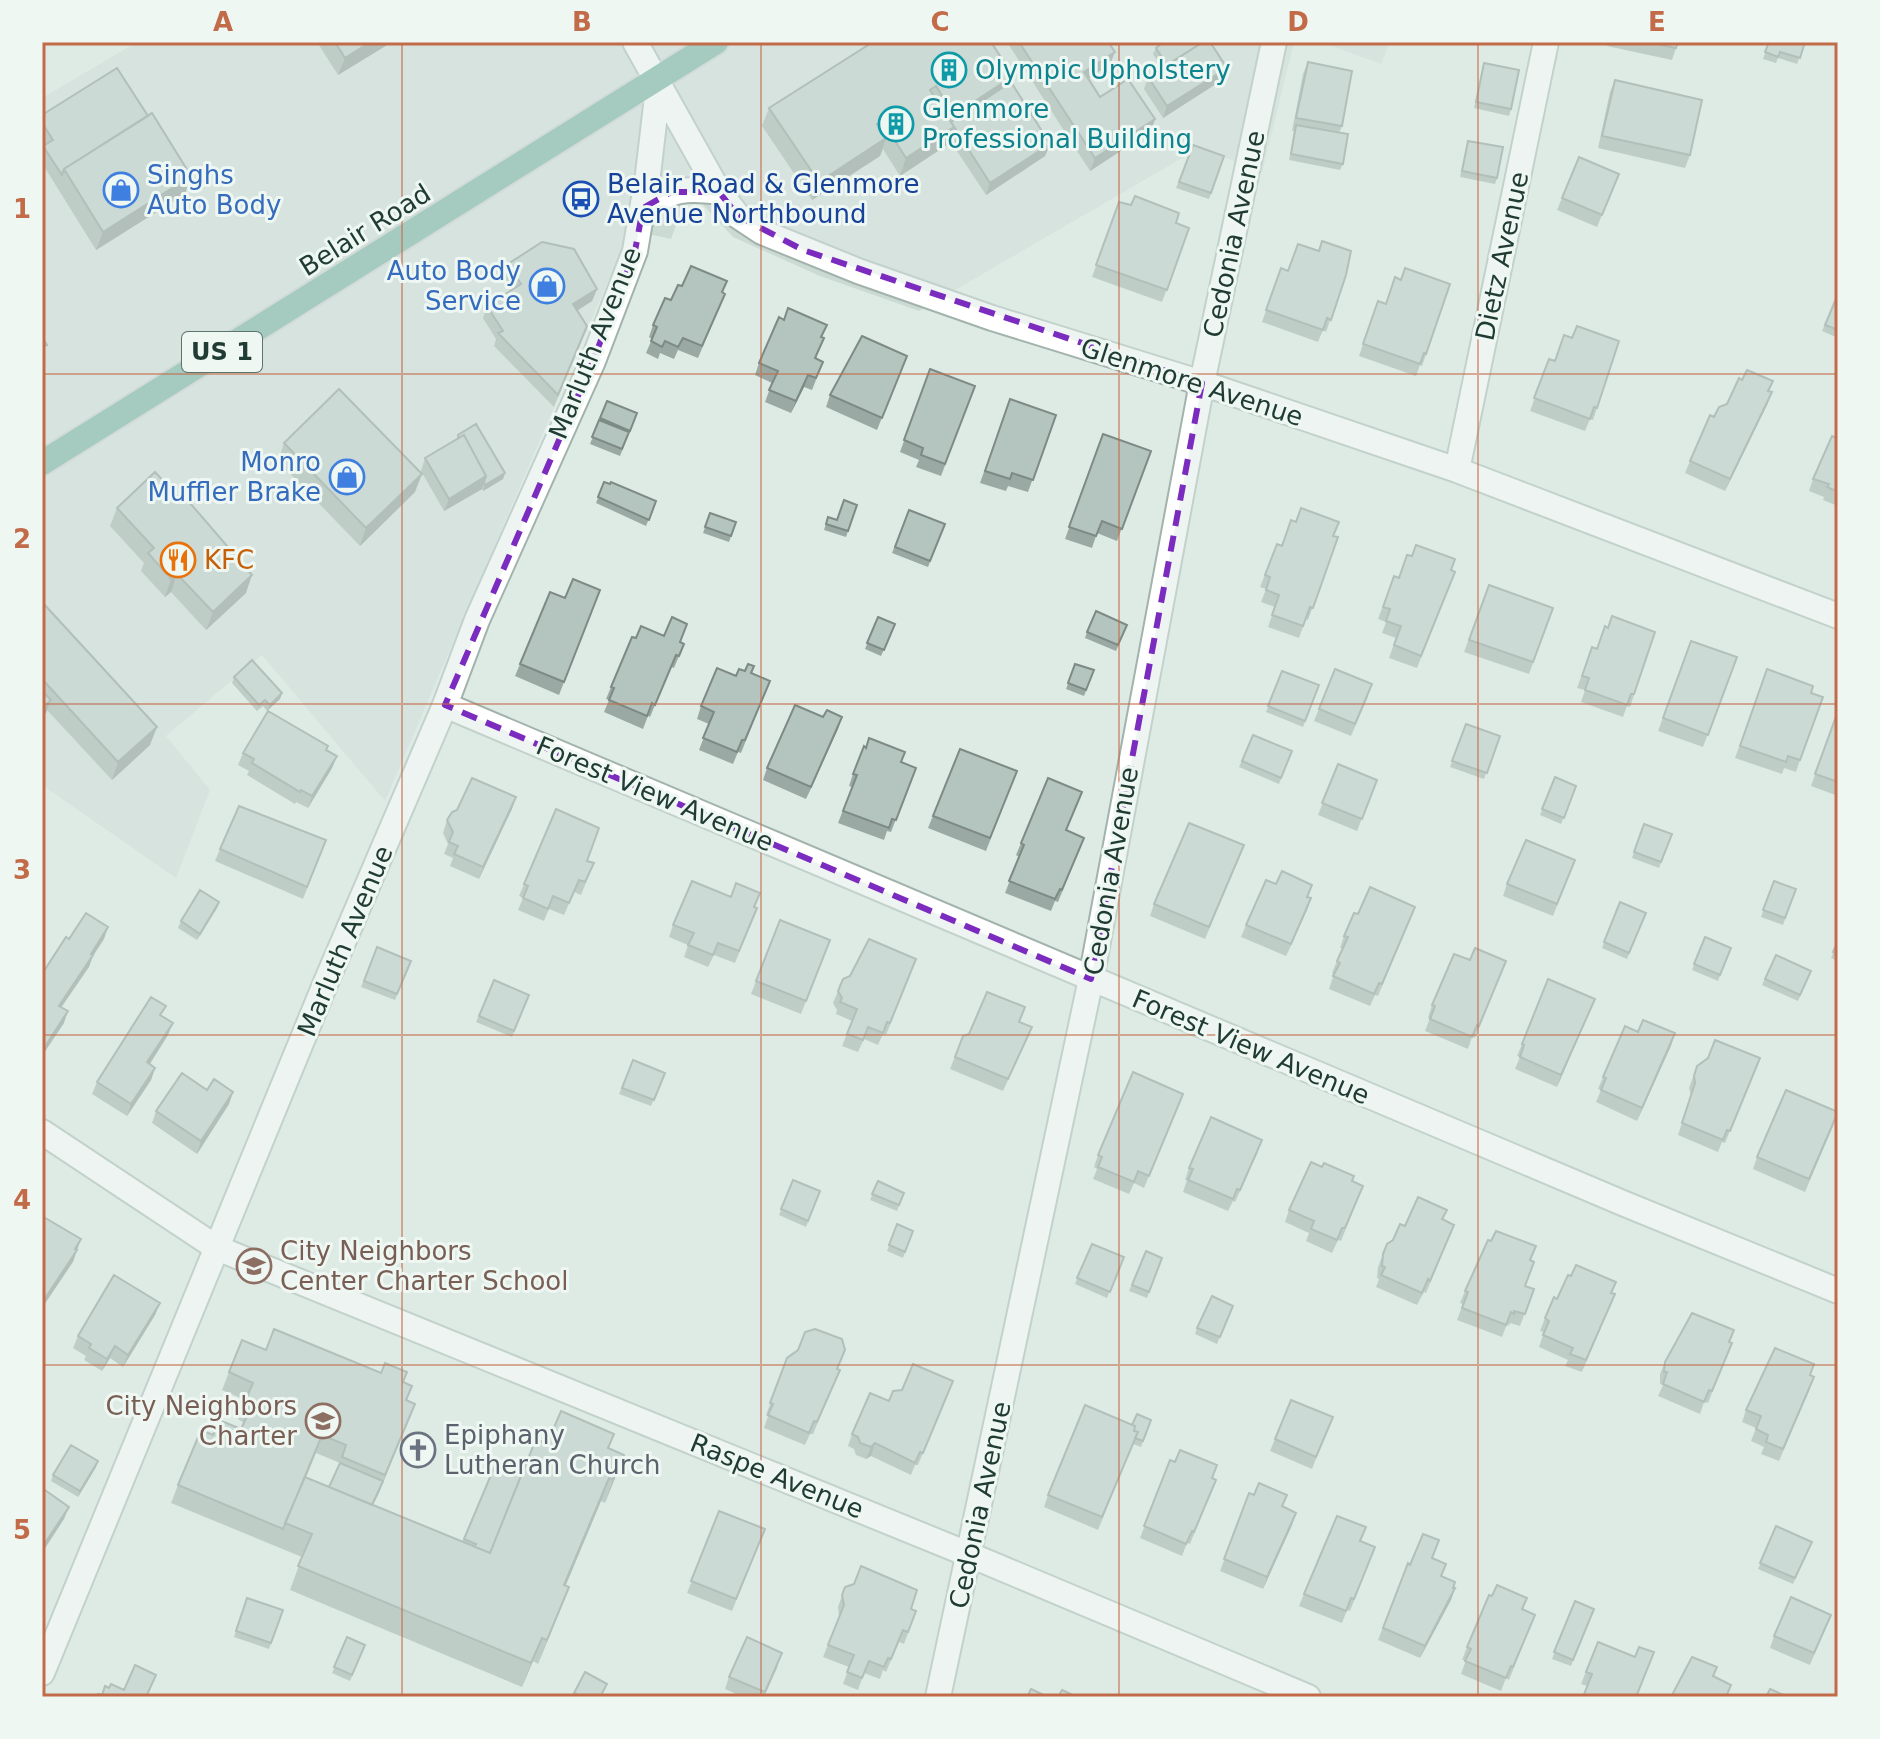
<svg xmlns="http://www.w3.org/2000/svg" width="1880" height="1739" viewBox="0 0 1880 1739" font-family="'DejaVu Sans',sans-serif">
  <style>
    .built { fill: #ccdad4 }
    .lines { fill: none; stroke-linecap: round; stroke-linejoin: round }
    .minor-casing { stroke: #a1b3ac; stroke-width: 28 }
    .major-casing { stroke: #c0c8c6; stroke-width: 28 }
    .minor { stroke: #fff; stroke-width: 24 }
    .major { stroke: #60a292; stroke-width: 24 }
    .wall { fill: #9aa9a3; fill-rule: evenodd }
    .shaded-wall { fill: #7d8a85 }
    .building { fill: #b3c5be; stroke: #7d8a85; stroke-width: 2 }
    .marked { fill: none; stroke: #7b2cbf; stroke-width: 6; stroke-dasharray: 16 10; stroke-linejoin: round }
    .grid { fill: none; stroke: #c26b48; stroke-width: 2; stroke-opacity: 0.55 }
    .labels { text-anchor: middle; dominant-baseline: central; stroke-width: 6; stroke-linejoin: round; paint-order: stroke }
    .shield { fill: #eff7f3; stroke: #5d736d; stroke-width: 2 }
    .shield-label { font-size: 24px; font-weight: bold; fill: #1f3b34 }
    .culture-label { font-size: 26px; fill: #0d838f; stroke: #eff7f3; text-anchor: start }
    .shop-label { font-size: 26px; fill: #366cbe; stroke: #eff7f3; text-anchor: end }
    .transit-label { font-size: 26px; fill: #164399; stroke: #eff7f3; text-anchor: start }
    .street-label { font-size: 26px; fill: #1f3b34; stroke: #eff7f3 }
    .food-label { font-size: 26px; fill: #c56008; stroke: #eff7f3; text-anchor: start }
    .education-label { font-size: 26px; fill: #785e54; stroke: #eff7f3; text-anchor: start }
    .worship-label { font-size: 26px; fill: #5b616d; stroke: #eff7f3; text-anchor: start }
    .neatline { fill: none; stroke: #c26b48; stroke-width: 3 }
    .grid-label { font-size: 26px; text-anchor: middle; font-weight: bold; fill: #c26b48 }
  </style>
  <rect width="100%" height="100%" fill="#deebe5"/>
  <path class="built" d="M137,42H1294L1262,173L1227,158L1196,150L919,311L820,276L733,237L689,190L671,239L630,230L385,801L262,655L166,736L210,790L176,878L42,785V98Z
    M1321,42H1390L1381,64Z"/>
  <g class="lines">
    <g class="minor-casing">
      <path id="minor" d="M635,42L719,192L738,216L762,232L858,271L992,318L1202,383L1457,470L1838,616
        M643,208C674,190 683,187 719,192
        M1457,470L1546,42
        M445,705L1625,1204L1838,1291
        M42,1132L217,1248L970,1555L1308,1697
        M42,1673L326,982L445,705L477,620L593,361L635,251L648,174L659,80
        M938,1697L1091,979L1202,383L1274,42"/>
    </g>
    <g class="major-casing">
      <path id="major" d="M42,463L716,42"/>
    </g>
    <use href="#minor" class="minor"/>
    <use href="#major" class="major"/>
  </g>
  <path class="wall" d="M317,42H392L338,75Z
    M1007,42H1108L1110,64L1088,79L1100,97L1155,119L1151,131L1090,171Z
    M1608,42H1678L1672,60L1607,46Z
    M1769,42H1805L1797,64L1778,58L1776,63L1763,59Z
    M1156,48L1222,80L1163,118L1144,89L1148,77L1162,68L1153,54Z
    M1308,62L1342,126L1339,133L1343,164L1340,170L1289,160L1294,131H1292L1303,74Z
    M1484,63L1511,109L1509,116L1474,108Z
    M1013,76L1011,82L1050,144L1045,156L986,195L949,139L947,145L900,176L883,149L880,156L812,200L762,126L769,108Z
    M1615,80L1690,155L1685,168L1598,148L1610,92Z
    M42,115L148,116L185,194L96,250L42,163V150L44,146L42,143Z
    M1468,141L1497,178L1495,184L1460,177Z
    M1193,145L1224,156L1209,199L1176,188Z
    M1614,186L1597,227L1557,210L1562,198Z
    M1119,202L1189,228L1162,302L1092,277Z
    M508,264L597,289L592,301L577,311L587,326L554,407L494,346L496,339L483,318L487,306L513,290L504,276Z
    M1281,268L1288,271L1346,275L1326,332L1323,330L1318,342L1262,322Z
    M727,281L722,292L725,294L720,306L698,358L678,350L674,359L660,353L658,359L646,353L652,339L649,337L653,325L682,286Z
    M1450,284L1422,366L1420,365L1416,376L1359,356L1378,301L1386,304Z
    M1838,294V338L1822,331Z
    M822,337L816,359L823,362L812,390L804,387L791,413L765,402L772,383L755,375L759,363Z
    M1572,338L1619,341L1593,420L1590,419L1585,431L1530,411L1549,359L1555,361Z
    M907,356L877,430L826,407L830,395Z
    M930,369L975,386L941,476L916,467L919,460L900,452Z
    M1742,380L1773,381L1769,391L1772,392L1767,405L1725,491L1685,473L1690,461L1714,417L1727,404Z
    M1010,399L1056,415L1028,492L1008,486L1006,491L980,483Z
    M607,401L637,413L620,456L590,444Z
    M1103,434L1151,451L1117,541L1097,533L1092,548L1065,539Z
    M458,435L505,473L503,479L483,491L482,489L444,511L421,471L425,458L456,440Z
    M1838,439V506L1823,500L1824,497L1809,491L1813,479Z
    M284,443L415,492L360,546L278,461Z
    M604,482L656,501L646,526L596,503Z
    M857,505L846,537L824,530L828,517L837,520Z
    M117,508L246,593L206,630L171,592L165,597L141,571L144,563L110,526Z
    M909,510L945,524L928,567L892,553Z
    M710,513L736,522L729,542L703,533Z
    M1334,536L1338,537L1308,620L1306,619L1299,638L1268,627L1275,607L1261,602L1266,589L1260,587L1277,544L1282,546Z
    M1451,571L1455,572L1417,668L1389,658L1396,638L1382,633L1386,622L1378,619L1394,576L1399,578Z
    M1489,585L1553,608L1529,674L1464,652Z
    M600,590L559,695L515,676L520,664L565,598Z
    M42,602L150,745L112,780L47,710L42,717Z
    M878,617L895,624L881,656L865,649Z
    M1127,625L1116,651L1085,638L1087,632Z
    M1608,628L1655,632L1630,707L1627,706L1623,717L1581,702L1585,690L1577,688L1592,647L1597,649Z
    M636,638L680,642L684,644L674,668L671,667L650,717L648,716L643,729L604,712L609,700L606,699L611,687Z
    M1691,641L1737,657L1703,747L1658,731Z
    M1075,664L1094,670L1084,696L1066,689Z
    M1335,669L1368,697L1351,736L1314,721Z
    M1767,669L1811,693L1800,760L1796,772L1784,768L1782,774L1735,758Z
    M1282,671L1319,685L1303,727L1266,712Z
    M751,673L765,693L741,753L738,752L733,764L699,750L709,724L697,719L701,706L736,676Z
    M234,677L282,693L280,699L267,711L263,706L257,711L232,683Z
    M1838,711V796L1811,786Z
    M823,717H842L806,799L763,780L767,768Z
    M1466,724L1500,736L1484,779L1450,767Z
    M1253,735L1292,751L1279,784L1239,767Z
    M328,746L327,750L337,756L332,768L308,808L296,802L295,804L247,775L249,771L238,765L243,753Z
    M960,749L1017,771L986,851L928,828Z
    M1338,764L1377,780L1357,831L1318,815Z
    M916,768L891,832L887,831L884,840L838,823L852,787L849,786L853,774Z
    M1555,777L1576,786L1561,824L1540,815Z
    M516,797L479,879L450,866L453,858L444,854L448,844L443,833L447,820Z
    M1644,824L1672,834L1659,868L1632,858Z
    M1066,830L1084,838L1058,902L1055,901L1051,911L1005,893L1019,857L1016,855L1021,843Z
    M326,840L303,899L215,861L220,849Z
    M1239,858L1205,939L1150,916L1154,904Z
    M1575,860L1553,916L1503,896L1507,884Z
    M587,861L594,863L589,875L581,895L574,892L564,915L549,909L544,921L518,910L523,898L519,896L524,884Z
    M1774,881L1796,889L1783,925L1761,917Z
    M1276,884L1312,885L1308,897L1311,898L1307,910L1286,956L1241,937L1246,925Z
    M731,897L754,908L752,921L735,963L714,955L708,967L684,957L688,945L669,937L673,925Z
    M219,902L217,908L197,940L178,928L181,921Z
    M1620,902L1646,913L1627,959L1602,948Z
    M1415,907L1378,996L1375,995L1370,1006L1329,989L1334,974L1332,973L1342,948H1340L1344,936L1358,914Z
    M780,920L830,940L801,1014L751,994Z
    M1705,937L1731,948L1718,981L1692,970Z
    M1838,941V961L1831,958Z
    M377,947L411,961L395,1000L361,987Z
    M916,959L886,1035L883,1034L878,1045L864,1039L858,1052L842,1046L852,1021L836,1014L837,1010L833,1003L843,979Z
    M1470,960L1506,961L1475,1038L1472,1037L1468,1049L1425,1031L1430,1018H1428L1432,1005Z
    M1809,977L1798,1001L1762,985L1765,979Z
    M494,980L529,995L512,1037L476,1022Z
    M1595,999L1557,1087L1515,1069L1520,1057L1517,1056L1522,1044Z
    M162,1016L168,1035L150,1064L155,1068L151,1080L127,1116L92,1094L97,1082Z
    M1019,1022L1027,1039L1003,1091L950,1069L963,1036Z
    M1638,1032L1675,1033L1637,1121L1596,1102L1601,1090L1598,1089L1603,1077Z
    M1708,1058H1760L1725,1143L1722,1142L1718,1152L1678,1135L1691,1095L1689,1088L1697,1066Z
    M633,1060L665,1073L651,1106L619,1094Z
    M207,1090L233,1092L229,1104L197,1154L152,1123L156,1111Z
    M1178,1106L1144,1188L1134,1183L1129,1194L1093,1179L1097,1169L1094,1167L1098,1155Z
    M1834,1124L1805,1192L1753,1169L1757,1157Z
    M1258,1152L1235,1202L1233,1201L1228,1211L1183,1192L1187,1180H1185L1189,1168Z
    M793,1180L820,1191L806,1227L779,1215Z
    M878,1181L904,1193L897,1211L870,1200Z
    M1352,1181L1363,1186L1341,1241L1338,1240L1332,1253L1306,1241L1309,1233L1285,1222L1289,1210Z
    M1447,1210L1443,1220L1454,1225L1426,1293L1424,1292L1417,1305L1376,1287L1379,1279L1377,1278L1378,1267L1387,1244L1393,1240L1405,1226Z
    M897,1224L913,1231L903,1258L887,1251Z
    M1092,1244L1124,1257L1107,1298L1075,1284Z
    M1146,1251L1162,1258L1147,1298L1129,1291Z
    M1531,1260L1525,1286L1534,1289L1520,1326L1510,1323L1509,1326L1507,1324L1502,1337L1457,1320L1463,1304L1460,1303L1465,1291Z
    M1612,1294H1615L1610,1306L1582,1372L1565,1366L1568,1360L1539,1347L1544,1332L1540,1331L1545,1318L1557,1299Z
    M160,1303L155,1315L123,1367L110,1358L102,1371L84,1360L86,1356L73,1348L78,1336Z
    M1233,1306L1217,1344L1195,1334L1197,1328Z
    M1729,1342L1727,1355L1708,1403L1704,1402L1700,1414L1658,1396L1663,1385L1660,1384V1374L1665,1362Z
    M266,1350L404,1382L412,1386L406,1401L408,1422L373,1505L462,1542L496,1463L522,1473L547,1444L608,1449L615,1478L605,1503L601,1501L566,1585L569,1587L538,1664L533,1661L522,1687L290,1590L302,1557L171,1503L178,1485L213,1435L241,1429L244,1423L238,1419L245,1400L222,1390L229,1372ZM316,1453L340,1463L329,1487L306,1478Z
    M787,1358L840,1370L813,1434H810L805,1445L764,1428L768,1416L766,1415Z
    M1810,1375V1389L1779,1461L1761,1454L1764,1447L1751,1441L1756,1428L1742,1422L1746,1410Z
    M953,1381L918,1465H915L911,1475L871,1456L866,1459L856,1455L854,1449L848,1446L852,1434L889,1401Z
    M1291,1400L1328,1429L1312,1469L1270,1451Z
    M1151,1420L1141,1447L1133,1444L1098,1530L1044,1507L1048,1495L1132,1425Z
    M1170,1460L1216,1480L1190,1544L1187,1543L1182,1556L1140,1538Z
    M98,1461L96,1467L78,1497L51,1481L53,1475Z
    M1249,1493L1283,1507L1292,1525L1263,1589L1220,1571Z
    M719,1511L765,1529L732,1611L687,1593Z
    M1776,1526L1812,1542L1793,1584L1758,1569Z
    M1361,1541L1375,1547L1350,1611L1347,1610L1342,1623L1299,1606L1304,1594Z
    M1432,1558L1442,1576L1453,1588H1455L1451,1600L1420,1658L1378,1640L1408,1563L1410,1565Z
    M845,1587L916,1611L904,1644L899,1642L886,1672L883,1670L880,1679L864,1673L858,1690L843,1684L849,1667L823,1657L839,1617L838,1607Z
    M247,1598L283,1610L269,1649L234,1637Z
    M1575,1601L1594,1609L1571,1666L1552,1659Z
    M1523,1609L1535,1615L1509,1680L1506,1678L1501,1691L1461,1674L1466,1660H1462L1467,1647Z
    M1831,1615L1810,1665L1770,1648L1774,1636Z
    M347,1637L365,1645L350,1681L332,1673Z
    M1598,1642L1635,1657L1654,1652L1587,1686L1581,1684Z
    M778,1666L764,1697H743L725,1689L729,1677Z"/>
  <path class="shaded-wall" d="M370,42H392L338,75L345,58Z
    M1115,52L1110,64L1079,85L1084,72Z
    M1227,68L1222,80L1163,118L1167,106Z
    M1013,76L1006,94L954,127L947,145L900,176L906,158L951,123L954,115Z
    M1155,119L1151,131L1090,171L1095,158Z
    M886,138L880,156L812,200L819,182Z
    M1050,144L1045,156L986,195L990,183Z
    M191,176L185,194L96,250L103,232Z
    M597,289L592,301L568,316L573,304Z
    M808,375L804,387L791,413L796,401Z
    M1772,392L1767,405L1725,491L1730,479Z
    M505,473L503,479L483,491L485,485Z
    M422,474L415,492L360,546L366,528Z
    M486,476L482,489L444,511L449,499Z
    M177,574L171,592L165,597L171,579Z
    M252,575L246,593L206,630L213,612Z
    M282,693L280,699L267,711L270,705Z
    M51,700L46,713L42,717V708Z
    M842,717L838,729L806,799L811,787Z
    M157,727L150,745L112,780L118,762Z
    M337,756L332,768L308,808L312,796Z
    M516,797L512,809L479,879L483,867Z
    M1311,898L1307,910L1286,956L1291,944Z
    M219,902L217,908L197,940L200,934Z
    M108,927L104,939L93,956L89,967L54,1018L59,1006Z
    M1595,999L1590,1011L1557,1087L1561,1075Z
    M68,1011L64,1023L42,1056L44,1048Z
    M173,1023L168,1035L143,1074L147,1062Z
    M1675,1033L1671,1046L1637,1121L1642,1108Z
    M155,1068L151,1080L127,1116L131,1104Z
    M233,1092L229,1104L197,1154L201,1141Z
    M81,1239L73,1262L42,1308V1303Z
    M160,1303L155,1315L123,1367L128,1355Z
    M115,1346L110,1358L102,1371L107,1359Z
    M415,1404L379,1493L362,1527L367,1515L383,1481Z
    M875,1443L871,1456L866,1459L871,1447Z
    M624,1455L615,1478L605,1503L613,1480Z
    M98,1461L96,1467L78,1497L80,1491Z
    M609,1478L601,1501L556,1608L564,1585Z
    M69,1507L64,1519L42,1553L43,1546Z
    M1296,1513L1292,1525L1263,1589L1267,1577Z
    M569,1587L560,1610L538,1664L547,1640Z
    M1455,1588L1451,1600L1420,1658L1425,1646Z
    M542,1638L533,1661L522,1687L531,1663Z"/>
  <path class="building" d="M335,42H370L345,58Z
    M873,42H991L1013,76L954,115L936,86L930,90L954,127L906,158L883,122L877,124L886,138L819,182L769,108Z
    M1019,42H1108L1115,52L1084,72L1100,97L1128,79L1155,119L1095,158Z
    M1164,42H1203L1167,65L1156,48Z
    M1203,42H1210L1227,68L1167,106L1148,77Z
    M1647,42H1678L1676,48Z
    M1769,42H1805L1800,58L1780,52L1778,57L1765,52Z
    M1308,62L1352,71L1342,126L1296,118Z
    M1484,63L1519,70L1511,109L1476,102Z
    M117,68L148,116L64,169L62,175L43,146L53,140L42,123V115Z
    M1615,80L1702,100L1690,155L1602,136Z
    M1011,82L1050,144L990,183L951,122Z
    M152,113L191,176L103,232L64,169Z
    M1296,125L1348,134L1343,164L1291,154Z
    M1468,141L1503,147L1497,178L1462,171Z
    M1193,145L1224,156L1211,193L1179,182Z
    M1579,157L1619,174L1602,215L1562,198Z
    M1135,196L1179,213L1176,223L1189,228L1167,290L1096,265L1119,202L1131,205Z
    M1322,241L1351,251L1346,275L1331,320L1327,318L1323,330L1266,310L1281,268L1288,271L1298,244L1319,251Z
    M542,242L574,249L597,289L573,304L587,326L558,395L498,333L503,331L487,306L521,284L508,264Z
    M691,266L727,281L722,292L725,294L702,346L683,338L678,347L665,341L662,347L651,341L657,327L653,325L665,298L671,300L678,285L682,286Z
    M1405,268L1450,284L1426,354L1424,353L1420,364L1363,344L1378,301L1386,304L1395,277L1401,280Z
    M1838,294V330L1825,325Z
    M788,308L827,325L821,337L824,338L815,358L823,362L816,378L808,375L796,401L769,390L778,371L759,363L779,317L784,320Z
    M1577,326L1619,341L1597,408L1594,407L1590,419L1534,398L1549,359L1555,361L1564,335L1572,338Z
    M862,336L907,356L882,418L830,395Z
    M42,337L47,345L42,347Z
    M930,369L975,386L945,464L921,455L923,448L904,440Z
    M1747,370L1773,381L1768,391L1772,392L1730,479L1690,461L1710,415L1714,417L1719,407L1727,404L1739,378L1742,380Z
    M339,389L422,474L366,528L284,443Z
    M1010,399L1056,415L1033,480L1012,473L1010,479L985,471Z
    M607,401L637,413L630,431L600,418Z
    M599,420L629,432L622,449L592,437Z
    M476,424L505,473L485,485L484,482L486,476L464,435L459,438L458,435Z
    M1103,434L1151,451L1122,529L1102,521L1096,536L1069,527Z
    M464,435L486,476L449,499L425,458Z
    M1832,436L1838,439V492L1827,487L1829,484L1813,479Z
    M155,472L180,499L184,496L252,575L213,612L177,574L171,579L148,553L154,548L117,508Z
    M604,482L610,484L611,482L656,501L649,520L598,497Z
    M844,500L857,505L848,531L826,524L828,517L837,520Z
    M1301,508L1339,522L1333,536L1338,537L1313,608L1310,607L1303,626L1272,615L1279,595L1266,590L1270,577L1265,575L1277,544L1282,546L1291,520L1296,522Z
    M909,510L945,524L930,561L895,547Z
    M710,513L736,522L731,536L705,527Z
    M1416,545L1455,559L1451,570L1455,572L1421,656L1394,645L1401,626L1386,621L1390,609L1383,607L1394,576L1399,578L1407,555L1412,556Z
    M573,579L600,590L564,682L520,664L550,592L565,598Z
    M1489,585L1553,608L1533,662L1469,640Z
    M42,602L157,727L118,762L42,679Z
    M1096,611L1127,625L1118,645L1087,632Z
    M1612,616L1655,632L1634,694H1631L1627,705L1585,690L1589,678L1582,676L1592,647L1597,649L1605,626L1608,628Z
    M672,617L687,624L680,642L684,644L679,656L676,655L655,705L652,703L647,716L609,700L614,688L611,687L632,637L636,638L641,626L664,636Z
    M878,617L895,624L884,650L867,643Z
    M1691,641L1737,657L1708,735L1663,718Z
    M252,660L282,693L270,705L265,700L259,705L234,677Z
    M748,664L754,666L751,673L770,681L745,740H742L737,752L703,738L714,712L701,706L717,668L736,676L739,669L745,671Z
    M1075,664L1094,670L1086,690L1068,683Z
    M1335,669L1372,684L1355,724L1319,709Z
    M1767,669L1813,686L1811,693L1823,697L1800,760L1788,756L1786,762L1740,746Z
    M1282,671L1319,685L1305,721L1268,706Z
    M42,691L51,700L42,708Z
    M795,705L823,717L827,710L842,717L811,787L767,768Z
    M268,711L328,746L326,750L337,756L312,796L301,790L300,792L252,763L254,759L243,753Z
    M1838,711V782L1815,774Z
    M1466,724L1500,736L1487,773L1452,761Z
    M1253,735L1292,751L1281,778L1242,761Z
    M869,738L905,752L901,762L916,768L896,820L892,819L889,828L843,811L857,775L853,774L864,746L866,748Z
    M960,749L1017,771L990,838L933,816Z
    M1338,764L1377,780L1362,819L1322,803Z
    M1555,777L1576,786L1564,818L1542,809Z
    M472,778L516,797L483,867L454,854L458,846L449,842L453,832L447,820L452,812L457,810Z
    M1048,778L1082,792L1066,830L1084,838L1062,890L1060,889L1055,899L1009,881L1024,845L1021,843Z
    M239,806L326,840L307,887L220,849Z
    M556,809L599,828L587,861L594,863L585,882L579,880L569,903L553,896L548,909L523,898L528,886L524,884Z
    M1189,823L1244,845L1209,927L1154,904Z
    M1644,824L1672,834L1661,862L1634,852Z
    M1526,840L1575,860L1557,904L1507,884Z
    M1282,871L1312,885L1307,897L1311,898L1291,944L1246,925L1266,880L1276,884Z
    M692,881L731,897L736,883L760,893L754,907L757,908L739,951L718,943L713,955L688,945L694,933L673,925Z
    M1774,881L1796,889L1785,918L1763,910Z
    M1370,887L1415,907L1382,984L1379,983L1374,994L1333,976L1340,963L1337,961L1348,937L1344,936L1354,913L1358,914Z
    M200,890L219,902L200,934L181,921Z
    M1620,902L1646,913L1629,953L1604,942Z
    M86,913L108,927L91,954L93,955L59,1006L68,1011L44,1048L42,1047V974L66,937L69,939Z
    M780,920L830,940L806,1001L756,981Z
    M1705,937L1731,948L1720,975L1694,964Z
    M869,939L916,959L890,1023L887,1022L883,1033L868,1027L863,1040L847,1034L857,1009L840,1002L842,998L838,991L843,979L850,976Z
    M1838,941V954L1833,952Z
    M377,947L411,961L397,994L364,981Z
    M1475,948L1506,961L1479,1026L1477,1025L1472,1037L1430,1019L1435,1006L1432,1005L1454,954L1470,960Z
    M1776,955L1811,971L1800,995L1765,979Z
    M1548,979L1595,999L1561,1075L1520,1057L1524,1045L1522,1044Z
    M494,980L529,995L514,1031L479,1016Z
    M987,992L1025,1007L1019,1022L1032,1027L1008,1079L955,1057L963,1036L969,1034Z
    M151,997L166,1006L160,1015L173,1023L147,1062L155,1068L131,1104L97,1082Z
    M1643,1020L1675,1033L1642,1108L1601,1090L1606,1078L1603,1077L1625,1026L1638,1032Z
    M1715,1040L1760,1058L1730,1131L1727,1130L1723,1140L1682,1123L1695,1083L1694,1076L1697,1066L1708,1058Z
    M633,1060L665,1073L654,1100L622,1088Z
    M1133,1072L1183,1094L1149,1176L1138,1171L1134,1182L1098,1167L1102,1157L1098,1155Z
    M182,1073L207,1090L214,1079L233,1092L201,1141L156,1111Z
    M1786,1090L1838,1112L1809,1179L1757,1157Z
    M1211,1117L1262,1140L1240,1190L1237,1189L1233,1199L1188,1180L1193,1169L1189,1168Z
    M1311,1162L1322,1167L1324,1163L1354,1176L1352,1181L1363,1186L1345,1228H1342L1337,1240L1311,1229L1314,1221L1289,1210Z
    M793,1180L820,1191L808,1221L781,1209Z
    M878,1181L904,1193L899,1205L872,1194Z
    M1418,1197L1447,1210L1442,1219L1454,1225L1430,1281L1428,1279L1422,1293L1381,1275L1385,1267L1382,1266L1383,1254L1387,1244L1393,1240L1400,1224L1405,1226Z
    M42,1216L81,1239L75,1249L77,1250L42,1303Z
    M897,1224L913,1231L905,1252L889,1245Z
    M1496,1231L1536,1246L1530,1260L1534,1262L1525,1286L1534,1289L1525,1314L1514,1311V1314L1511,1312L1506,1325L1462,1308L1468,1292L1465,1291L1488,1240L1491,1241Z
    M1092,1244L1124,1257L1110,1292L1077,1278Z
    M1146,1251L1162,1258L1149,1292L1132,1285Z
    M1576,1265L1616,1282L1611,1293L1615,1294L1586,1360L1570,1354L1573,1348L1543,1335L1549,1321L1545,1318L1554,1297L1557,1299L1568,1275L1571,1276Z
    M114,1275L160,1303L128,1355L115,1346L107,1359L89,1348L91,1344L78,1336Z
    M1212,1296L1233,1306L1220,1337L1197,1328Z
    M1692,1313L1734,1330L1729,1342L1732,1343L1712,1391L1709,1390L1704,1402L1663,1384L1667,1372H1664L1665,1362Z
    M274,1329L381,1373L385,1363L407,1372L403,1382L412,1386L406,1400L415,1404L385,1475L342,1457L346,1445L322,1435L283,1529L178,1485L201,1430L213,1435L219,1420L241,1429L252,1406L245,1401L253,1383L229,1372L242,1340L266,1350Z
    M815,1329L842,1339L845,1350L837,1369L840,1370L817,1422L814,1421L809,1433L768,1415L773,1404L770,1403L787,1358L798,1350L805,1332Z
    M1775,1348L1814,1364L1810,1375L1814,1377L1783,1449L1766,1442L1768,1435L1756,1429L1761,1416L1746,1410Z
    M913,1364L953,1381L923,1453L920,1452L915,1463L875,1443L871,1447L860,1443L858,1437L852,1434L870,1393L889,1401L893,1391L902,1390Z
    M1291,1400L1333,1417L1316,1457L1275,1439Z
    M1085,1405L1135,1426L1134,1431L1138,1432L1102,1517L1048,1495Z
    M561,1411L614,1434L608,1448L624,1455L613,1480L609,1478L564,1585L569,1587L547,1640L542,1638L531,1663L298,1566L312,1534L285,1523L305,1477L490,1553L536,1439L547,1444Z
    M1137,1414L1151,1420L1143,1441L1135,1438L1138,1432L1134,1431L1135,1426L1132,1425Z
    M71,1445L98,1461L80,1491L53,1475Z
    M1180,1450L1217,1465L1212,1478L1216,1480L1194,1532L1192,1531L1186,1544L1144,1526L1170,1460L1175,1462Z
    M340,1463L383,1481L372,1505L329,1487Z
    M496,1463L522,1473L490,1553L475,1547L476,1544L464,1539Z
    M1259,1483L1287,1495L1282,1506L1296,1513L1267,1577L1224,1559L1249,1493L1254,1495Z
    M42,1488L69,1507L43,1546L42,1545Z
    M719,1511L765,1529L736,1599L691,1581Z
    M1337,1516L1366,1527L1360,1541L1375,1547L1354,1599L1351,1598L1346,1611L1304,1594Z
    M1776,1526L1812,1542L1795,1578L1760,1563Z
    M1423,1534L1439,1540L1432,1558L1446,1564L1441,1576L1455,1582L1453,1588H1455L1425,1646L1383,1628L1408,1563L1410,1565Z
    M861,1566L917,1590L911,1609L916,1611L908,1632L903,1630L891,1659L888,1658L884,1667L869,1661L862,1678L847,1672L854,1655L828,1645L844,1605L842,1595L845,1587L854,1584Z
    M1497,1585L1527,1598L1522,1609L1535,1615L1513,1667L1511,1666L1506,1678L1465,1661L1471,1649L1467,1647L1489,1595L1492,1596Z
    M1791,1597L1831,1615L1814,1653L1774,1636Z
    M247,1598L283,1610L271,1643L236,1631Z
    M1575,1601L1594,1609L1573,1660L1554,1652Z
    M347,1637L365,1645L352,1675L334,1667Z
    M747,1637L782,1653L765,1692L729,1677Z
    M1598,1642L1635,1657L1639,1647L1654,1652L1636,1697H1583L1592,1674L1586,1672Z
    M1692,1657L1717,1667L1713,1676L1731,1685L1726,1697H1671Z
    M135,1665L156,1675L146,1697H96L98,1694L102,1695L105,1686L109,1688L111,1684L124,1690Z
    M585,1672L607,1684L600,1697H582L574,1693Z
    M1031,1689L1048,1697H1027Z
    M1770,1689L1788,1697H1766Z
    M1062,1690L1077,1697H1058Z"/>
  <path d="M0 0H1880V1739H0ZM671,192H719L738,216L803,250L1202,383L1091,979L445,705L593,361L635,251L643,208Z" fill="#deebe5" fill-opacity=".55" fill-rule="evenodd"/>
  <path class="marked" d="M671,192H719L738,216L803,250L1202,383L1091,979L445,705L593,361L635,251L643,208Z"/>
  <path class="grid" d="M402,42V1697M761,42V1697M1119,42V1697M1478,42V1697M42,374H1838M42,704H1838M42,1035H1838M42,1365H1838"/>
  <defs>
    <g id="building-ring" transform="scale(1.8)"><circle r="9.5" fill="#eff7f3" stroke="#0f9aa8" stroke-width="1.5"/><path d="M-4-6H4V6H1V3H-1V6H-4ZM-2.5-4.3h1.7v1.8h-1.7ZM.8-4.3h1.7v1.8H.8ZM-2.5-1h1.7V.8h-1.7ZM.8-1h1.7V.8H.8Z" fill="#0f9aa8"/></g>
    <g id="shop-ring" transform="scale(1.8)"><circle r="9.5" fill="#eff7f3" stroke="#3f7fe0" stroke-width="1.5"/><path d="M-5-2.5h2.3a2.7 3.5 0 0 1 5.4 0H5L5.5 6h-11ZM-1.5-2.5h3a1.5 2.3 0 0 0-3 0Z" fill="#3f7fe0"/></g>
    <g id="bus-ring" transform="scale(1.8)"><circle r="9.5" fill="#eff7f3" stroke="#1a4fb4" stroke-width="1.5"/><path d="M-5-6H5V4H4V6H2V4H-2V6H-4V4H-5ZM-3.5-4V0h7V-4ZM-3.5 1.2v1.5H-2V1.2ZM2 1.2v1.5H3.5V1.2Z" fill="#1a4fb4"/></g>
    <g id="restaurant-ring" transform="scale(1.8)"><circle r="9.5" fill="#eff7f3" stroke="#e8710a" stroke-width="1.5"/><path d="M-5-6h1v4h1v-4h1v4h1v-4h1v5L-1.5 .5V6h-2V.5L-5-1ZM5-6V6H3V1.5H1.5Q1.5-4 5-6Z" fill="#e8710a"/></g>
    <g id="school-ring" transform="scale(1.8)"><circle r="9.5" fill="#eff7f3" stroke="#8d6e63" stroke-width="1.5"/><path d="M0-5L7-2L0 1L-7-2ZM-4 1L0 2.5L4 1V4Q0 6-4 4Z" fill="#8d6e63"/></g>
    <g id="church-ring" transform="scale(1.8)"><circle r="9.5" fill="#eff7f3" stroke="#6b7280" stroke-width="1.5"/><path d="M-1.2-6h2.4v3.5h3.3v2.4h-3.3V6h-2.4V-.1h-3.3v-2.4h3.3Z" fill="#6b7280"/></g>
  </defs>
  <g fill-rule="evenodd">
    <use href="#building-ring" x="949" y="70"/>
    <use href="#building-ring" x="896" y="124"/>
    <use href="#shop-ring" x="121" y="190"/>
    <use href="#bus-ring" x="581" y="199"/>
    <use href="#shop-ring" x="547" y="286"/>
    <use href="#shop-ring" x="347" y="477"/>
    <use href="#restaurant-ring" x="178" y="560"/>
    <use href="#school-ring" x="254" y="1266"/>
    <use href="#school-ring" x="323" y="1421"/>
    <use href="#church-ring" x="418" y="1450"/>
  </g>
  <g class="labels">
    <rect class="shield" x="182" y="332" width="80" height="40" rx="6"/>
    <g class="shield-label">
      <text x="222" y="352">US 1</text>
    </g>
    <g class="culture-label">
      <text x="975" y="70">Olympic Upholstery</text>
      <text x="922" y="109">Glenmore<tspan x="922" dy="30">Professional Building</tspan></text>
    </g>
    <g class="shop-label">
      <text x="147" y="175" text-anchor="start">Singhs<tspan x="147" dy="30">Auto Body</tspan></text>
      <text x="521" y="271">Auto Body<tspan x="521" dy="30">Service</tspan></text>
      <text x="321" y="462">Monro<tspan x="321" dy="30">Muffler Brake</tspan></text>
    </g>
    <g class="transit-label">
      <text x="607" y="184">Belair Road &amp; Glenmore<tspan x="607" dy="30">Avenue Northbound</tspan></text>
    </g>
    <g class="street-label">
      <text transform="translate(365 230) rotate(-32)">Belair Road</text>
      <text transform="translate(1234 234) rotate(-78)">Cedonia Avenue</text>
      <text transform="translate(1502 256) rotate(-78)">Dietz Avenue</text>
      <text transform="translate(595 343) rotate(-68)">Marluth Avenue</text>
      <text transform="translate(1192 382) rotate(18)">Glenmore Avenue</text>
      <text transform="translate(655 794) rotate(23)">Forest View Avenue</text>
      <text transform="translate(1111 871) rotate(-80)">Cedonia Avenue</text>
      <text transform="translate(345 941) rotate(-67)">Marluth Avenue</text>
      <text transform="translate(1251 1047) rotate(23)">Forest View Avenue</text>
      <text transform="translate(777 1476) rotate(22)">Raspe Avenue</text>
      <text transform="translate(980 1505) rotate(-78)">Cedonia Avenue</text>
    </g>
    <g class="food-label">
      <text x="204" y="560">KFC</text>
    </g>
    <g class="education-label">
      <text x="280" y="1251">City Neighbors<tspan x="280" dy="30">Center Charter School</tspan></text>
      <text x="297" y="1406" text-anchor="end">City Neighbors<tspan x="297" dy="30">Charter</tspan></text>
    </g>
    <g class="worship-label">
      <text x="444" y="1435">Epiphany<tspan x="444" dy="30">Lutheran Church</tspan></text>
    </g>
  </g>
  <rect width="1880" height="1739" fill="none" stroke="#eff7f3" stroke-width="88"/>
  <rect x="44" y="44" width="1792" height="1651" class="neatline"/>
  <g class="grid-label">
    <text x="223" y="31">A</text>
    <text x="582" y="31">B</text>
    <text x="940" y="31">C</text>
    <text x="1298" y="31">D</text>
    <text x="1657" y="31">E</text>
    <text x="22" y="218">1</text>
    <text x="22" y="548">2</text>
    <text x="22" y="879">3</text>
    <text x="22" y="1209">4</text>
    <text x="22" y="1539">5</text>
  </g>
</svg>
